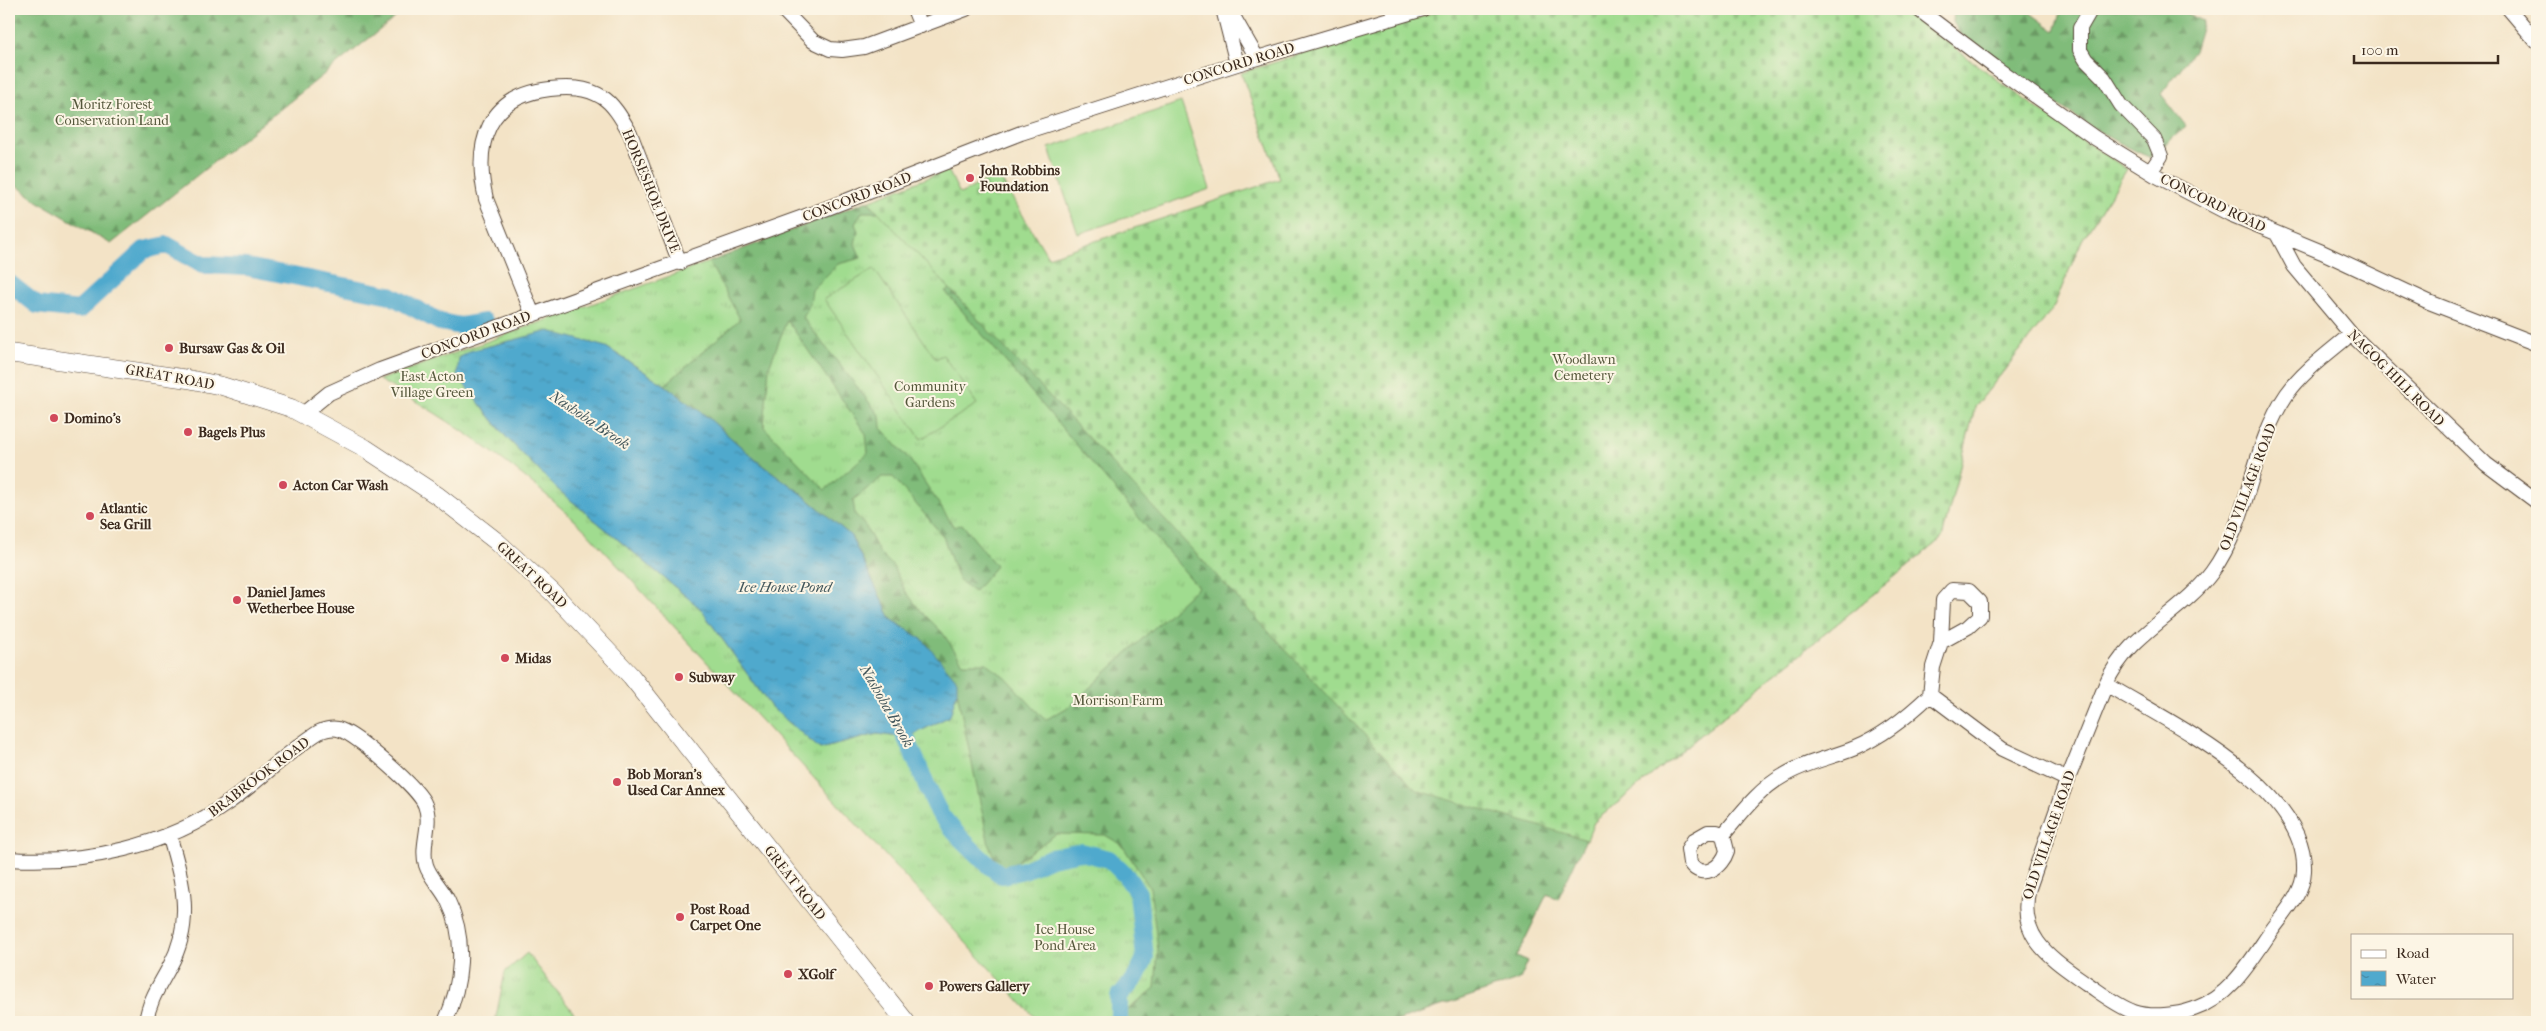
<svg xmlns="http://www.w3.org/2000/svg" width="2546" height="1031" viewBox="0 0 2546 1031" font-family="'IM FELL French Canon',serif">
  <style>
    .grass { fill: url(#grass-tufts); stroke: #6e8356; fill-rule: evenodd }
    .forest { fill: url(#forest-firs); stroke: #5e734c; fill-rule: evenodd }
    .cemetery { fill: url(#cemetery-stones); stroke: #6e8356 }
    .garden { fill: #a0dc8f; stroke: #6e8356 }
    .water { fill: url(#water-ripples); stroke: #466a76 }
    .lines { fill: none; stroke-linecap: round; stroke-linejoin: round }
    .river { stroke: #50a9cd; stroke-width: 18 }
    .minor-casing { stroke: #574637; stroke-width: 16 }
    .major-casing { stroke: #574637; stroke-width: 19 }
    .minor { stroke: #fff; stroke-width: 14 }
    .major { stroke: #fff; stroke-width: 18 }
    .poi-dot { fill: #d1495b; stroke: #fcf5e5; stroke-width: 2 }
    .labels { text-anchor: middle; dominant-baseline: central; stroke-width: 4; stroke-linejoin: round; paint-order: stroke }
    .street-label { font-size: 14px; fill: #3b2a1e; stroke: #fcf5e5 }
    .park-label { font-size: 14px; fill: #54563a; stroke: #fcf5e5 }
    .poi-label { font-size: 14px; font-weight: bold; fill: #3b2a1e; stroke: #fcf5e5; text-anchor: start }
    .water-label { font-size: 15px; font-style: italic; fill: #42565b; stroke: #fcf5e5 }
  </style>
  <defs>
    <pattern id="grass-tufts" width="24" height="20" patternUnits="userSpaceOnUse" patternTransform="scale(1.25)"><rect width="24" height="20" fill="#a0dc8f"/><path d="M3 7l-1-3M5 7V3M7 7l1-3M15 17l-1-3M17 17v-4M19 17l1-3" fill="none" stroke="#8bbd7b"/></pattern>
    <pattern id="forest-firs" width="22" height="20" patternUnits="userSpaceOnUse" patternTransform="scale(1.25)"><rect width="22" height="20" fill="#80bc7a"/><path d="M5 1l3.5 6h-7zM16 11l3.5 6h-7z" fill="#6a9963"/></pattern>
    <pattern id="cemetery-stones" width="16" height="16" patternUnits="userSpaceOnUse" patternTransform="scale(1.25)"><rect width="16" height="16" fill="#a0dc8f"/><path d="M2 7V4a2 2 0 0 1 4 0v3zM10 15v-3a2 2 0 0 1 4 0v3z" fill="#8bbd7b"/></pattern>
    <pattern id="water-ripples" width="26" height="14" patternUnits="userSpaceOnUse" patternTransform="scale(1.25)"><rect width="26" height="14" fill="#50a9cd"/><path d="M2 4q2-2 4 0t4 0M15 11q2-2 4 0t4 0" fill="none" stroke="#448aa6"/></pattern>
  </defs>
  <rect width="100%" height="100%" fill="#fcf5e5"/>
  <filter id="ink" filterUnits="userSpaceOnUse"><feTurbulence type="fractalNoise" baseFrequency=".02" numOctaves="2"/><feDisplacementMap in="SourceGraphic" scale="10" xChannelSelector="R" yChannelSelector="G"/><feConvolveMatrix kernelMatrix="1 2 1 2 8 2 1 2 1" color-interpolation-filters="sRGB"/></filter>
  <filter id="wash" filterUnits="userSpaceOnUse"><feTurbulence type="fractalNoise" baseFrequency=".0096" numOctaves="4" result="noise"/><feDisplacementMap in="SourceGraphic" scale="20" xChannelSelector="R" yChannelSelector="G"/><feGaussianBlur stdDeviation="1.12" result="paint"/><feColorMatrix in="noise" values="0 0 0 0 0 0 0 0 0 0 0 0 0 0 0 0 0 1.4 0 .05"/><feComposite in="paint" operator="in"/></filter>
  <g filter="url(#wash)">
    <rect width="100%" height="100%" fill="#f3e3c6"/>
    <path class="grass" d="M868,201L1558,899L1547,894L1517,956L1528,961L1520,979L1394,1022H1039L585,530C522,470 455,422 379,380L754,246ZM505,342L606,347L665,385L957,692L949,716L907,738L877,734L820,749L771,707L700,608L555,487L506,437L457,375L470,351Z
      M527,953L581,1022H495L505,972Z"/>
    <path class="forest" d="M9,9H406L111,244L39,202L9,180Z
      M1954,9H2025L2055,31L2062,9H2176L2203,21L2194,51L2161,94L2186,126L2151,158C2081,128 2021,77 1959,33L1953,22Z
      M2083,141L2127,169L2082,240L2052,310L1975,407L1942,538L1594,822L1558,899L1547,894L1517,956L1528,961L1520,979L1394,1022H1126L1125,1012L1155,988L1158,950L1150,888L1122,845L1105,835L1056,834L1003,871L998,866L989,845L957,692L923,640L891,619L851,536L802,494L756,460L705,415L665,385L740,319L709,262L868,201L878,212H862L855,224L858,231L855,244L861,258L838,264L812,290L810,304L803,318L880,416L881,428L910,460L954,527L962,524L996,566L974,592L958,579L943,536L893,477H882L853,500L855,514L866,527L879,552L892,565L906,592L921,611L942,632L963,663H986L1005,677L1045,720L1070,706L1198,587L945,291L1061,253ZM787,320L866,434L868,453L825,490L764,427L769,367Z"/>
    <path class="cemetery" d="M1445,9H1904C1976,65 2050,120 2127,169L2082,240L2052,310L1975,407L1942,538L1594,822L1587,840L1416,790L868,201L948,170L960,194L998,174L1048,257L1280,179L1241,73Z"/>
    <path class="garden" d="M1181,102L1210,189L1078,234L1049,148Z
      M874,269L936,359L943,355L977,404L921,439L824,299Z"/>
    <path class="water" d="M549,331L606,347L665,385L705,415L756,460L802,494L851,536L891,619L923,640L957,680V692L950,716L907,738L877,734L820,749L771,707L700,608L555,487L506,437L457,375L459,358L470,351Z"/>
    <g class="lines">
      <path class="river" d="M9,283L37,305L79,310L144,250L167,245L203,265L247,267L390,295L440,322L461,326L485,322
        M895,717C913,748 923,781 939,812C948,827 987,866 1002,875L1024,870L1051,858L1081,852L1109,859L1126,876L1138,893L1145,958L1136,977L1119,997V1022"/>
    </g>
  </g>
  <g filter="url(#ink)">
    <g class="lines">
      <g class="minor-casing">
        <path id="minor" d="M782,9L813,41L830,49L842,50L864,47L966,9
          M914,9L921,26
          M1223,9L1237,64
          M1229,9L1257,58
          M1918,9L1996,68L2095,138L2155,175L2230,214L2322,252L2429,302L2537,344
          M2091,9L2080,28V50L2086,60L2104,78L2121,105L2154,139L2161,156L2150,172
          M2509,9L2537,42
          M2277,234L2294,266L2351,334L2486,464L2537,502
          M533,315L486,199C473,144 487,96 550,89C568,87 586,87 602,97C614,104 623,121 630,133L680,263
          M303,414L329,393L380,370L825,209L1021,133L1237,64L1423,9
          M2106,684L2065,786L2029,888C2016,937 2051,958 2086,983C2101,993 2117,1006 2134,1012C2152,1018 2177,1015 2194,1009C2230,997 2250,962 2270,933C2283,914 2303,895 2304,871C2308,787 2166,721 2106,684C2127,634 2181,614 2212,572C2251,518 2250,448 2287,394C2303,371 2330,352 2351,334
          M1930,695L2002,749L2068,780
          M1708,832H1717L1723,835L1727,851C1722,867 1703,881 1690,863L1688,849L1694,840Z
          M1723,835C1740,815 1759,789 1783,776C1805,762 1831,758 1855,748C1883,736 1908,716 1930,695L1933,667L1941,642L1943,600L1952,590L1969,591L1980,602V616L1968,627L1941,642
          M9,859C85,864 166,847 229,802C260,780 287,752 319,732C326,729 334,727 341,730C358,736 419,788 425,805C433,824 420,845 426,865C430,878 442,888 448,901C467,939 462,985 445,1022
          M146,1022C149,1000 160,985 170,966C194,922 183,880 169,835"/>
      </g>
      <g class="major-casing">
        <path id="major" d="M9,353L188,379L222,386L291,408L365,448L438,496L496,541L552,592L631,676L906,1022"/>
      </g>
      <use href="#minor" class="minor"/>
      <use href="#major" class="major"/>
    </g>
  </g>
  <g class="poi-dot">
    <circle cx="970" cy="178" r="5"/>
    <circle cx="169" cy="348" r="5"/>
    <circle cx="54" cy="418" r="5"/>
    <circle cx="188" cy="432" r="5"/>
    <circle cx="283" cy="485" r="5"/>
    <circle cx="90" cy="516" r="5"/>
    <circle cx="237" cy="600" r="5"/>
    <circle cx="505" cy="658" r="5"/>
    <circle cx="679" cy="677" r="5"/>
    <circle cx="617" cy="782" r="5"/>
    <circle cx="680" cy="917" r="5"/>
    <circle cx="788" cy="974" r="5"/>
    <circle cx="929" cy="986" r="5"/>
  </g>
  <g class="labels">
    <g class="street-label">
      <text transform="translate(1239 64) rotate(-17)">CONCORD ROAD</text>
      <text transform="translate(651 191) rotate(68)">HORSESHOE DRIVE</text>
      <text transform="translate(857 197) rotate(-21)">CONCORD ROAD</text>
      <text transform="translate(2213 203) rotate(26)">CONCORD ROAD</text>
      <text transform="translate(476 335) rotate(-20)">CONCORD ROAD</text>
      <text transform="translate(170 377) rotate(10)">GREAT ROAD</text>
      <text transform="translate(2396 378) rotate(45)">NAGOG HILL ROAD</text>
      <text transform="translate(2248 487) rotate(-69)">OLD VILLAGE ROAD</text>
      <text transform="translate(532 575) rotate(43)">GREAT ROAD</text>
      <text transform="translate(259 777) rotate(-37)">BRABROOK ROAD</text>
      <text transform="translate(2049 835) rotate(-71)">OLD VILLAGE ROAD</text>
      <text transform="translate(795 883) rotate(52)">GREAT ROAD</text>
    </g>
    <g class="park-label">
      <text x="112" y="104">Moritz Forest<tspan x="112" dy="16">Conservation Land</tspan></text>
      <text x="1584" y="359">Woodlawn<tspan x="1584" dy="16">Cemetery</tspan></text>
      <text x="432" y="376">East Acton<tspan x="432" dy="16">Village Green</tspan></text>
      <text x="930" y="386">Community<tspan x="930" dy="16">Gardens</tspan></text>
      <text x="1118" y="700">Morrison Farm</text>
      <text x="1065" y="929">Ice House<tspan x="1065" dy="16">Pond Area</tspan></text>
    </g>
    <g class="poi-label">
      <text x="980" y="170">John Robbins<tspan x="980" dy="16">Foundation</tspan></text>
      <text x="179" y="348">Bursaw Gas &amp; Oil</text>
      <text x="64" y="418">Domino's</text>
      <text x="198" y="432">Bagels Plus</text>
      <text x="293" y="485">Acton Car Wash</text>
      <text x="100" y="508">Atlantic<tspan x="100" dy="16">Sea Grill</tspan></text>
      <text x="247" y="592">Daniel James<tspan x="247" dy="16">Wetherbee House</tspan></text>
      <text x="515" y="658">Midas</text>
      <text x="689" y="677">Subway</text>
      <text x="627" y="774">Bob Moran's<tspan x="627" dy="16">Used Car Annex</tspan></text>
      <text x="690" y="909">Post Road<tspan x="690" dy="16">Carpet One</tspan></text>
      <text x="798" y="974">XGolf</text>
      <text x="939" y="986">Powers Gallery</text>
    </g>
    <g class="water-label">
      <text transform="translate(590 420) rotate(34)">Nashoba Brook</text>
      <text x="785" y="587">Ice House Pond</text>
      <text transform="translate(887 706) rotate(60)">Nashoba Brook</text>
    </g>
  </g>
  <rect width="2546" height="1031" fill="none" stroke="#fcf5e5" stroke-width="30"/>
  <rect x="2351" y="934" width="162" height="65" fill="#fcf5e5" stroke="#afa495"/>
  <rect x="2361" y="950" width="25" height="8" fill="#ffffff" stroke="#afa495"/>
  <text x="2396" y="958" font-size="15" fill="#3b2a1e">Road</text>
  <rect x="2361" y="971" width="25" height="15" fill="url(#water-ripples)" stroke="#afa495"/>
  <text x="2396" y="984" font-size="15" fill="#3b2a1e">Water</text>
  <path d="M2354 55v8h144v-8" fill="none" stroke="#3b2a1e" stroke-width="2.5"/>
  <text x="2361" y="55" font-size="15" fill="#3b2a1e" stroke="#fcf5e5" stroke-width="4" paint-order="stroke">100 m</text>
</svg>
